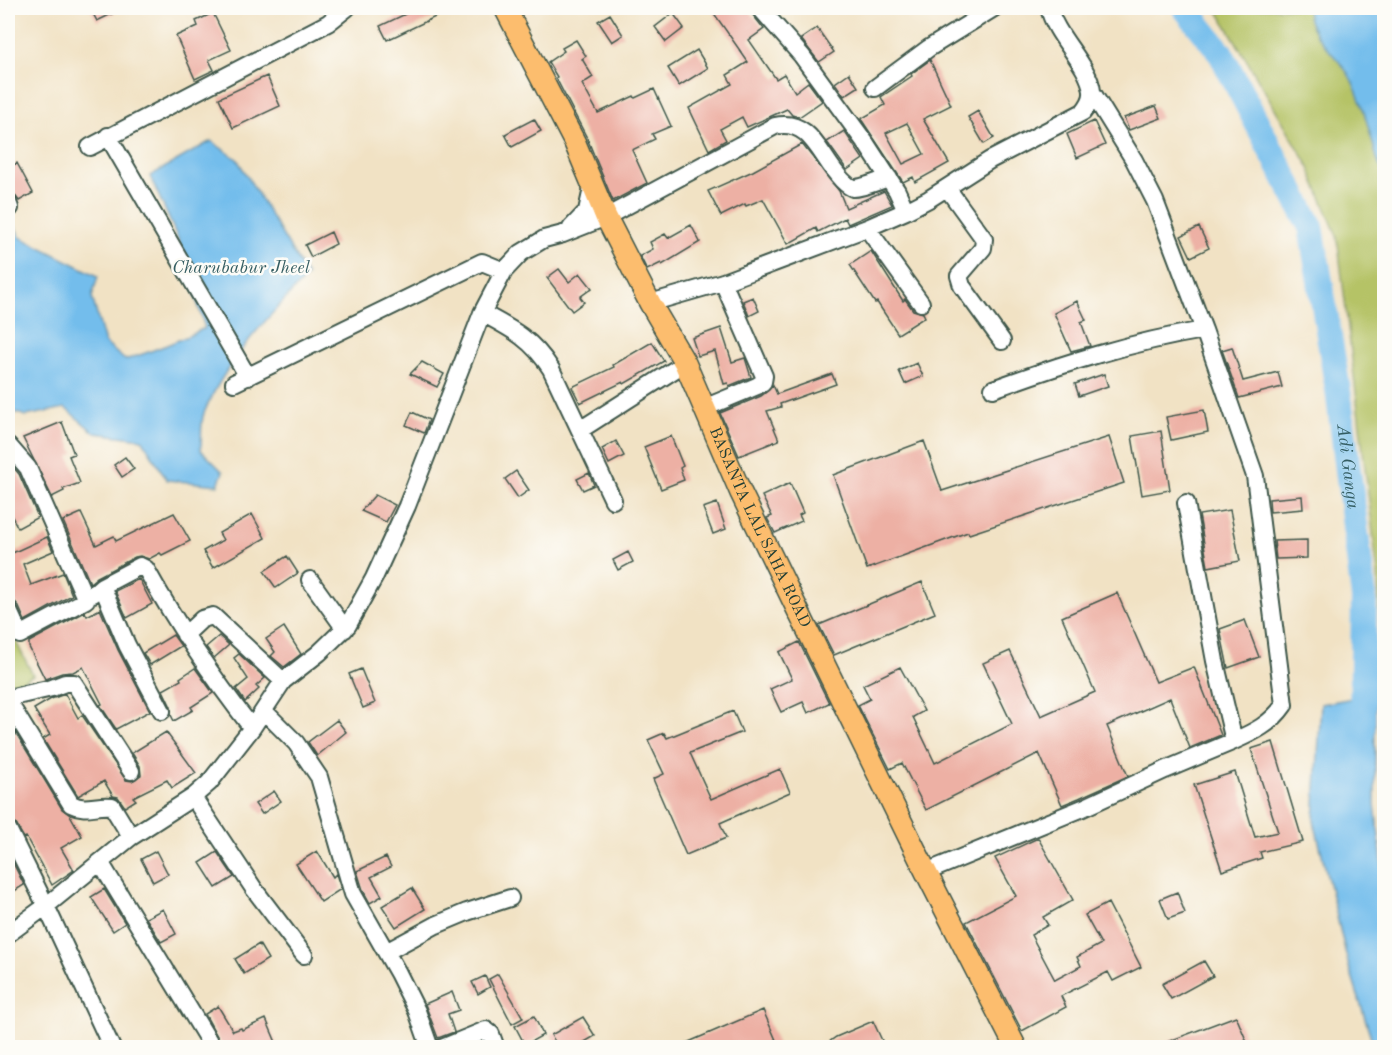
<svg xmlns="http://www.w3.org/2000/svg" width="1392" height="1055" viewBox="0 0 1392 1055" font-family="'Old Standard TT',serif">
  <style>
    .green { fill: #b5c366; stroke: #6a804d; stroke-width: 1.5 }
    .water { fill: #73bdec; stroke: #497d90; stroke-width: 1.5 }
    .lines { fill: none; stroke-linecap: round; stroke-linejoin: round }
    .river { stroke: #73bdec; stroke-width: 26 }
    .building { fill: #edb0a4; fill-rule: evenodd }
    .minor-casing { stroke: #3e564a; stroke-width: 20 }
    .major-casing { stroke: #3e564a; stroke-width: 24 }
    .minor { stroke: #fff; stroke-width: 16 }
    .major { stroke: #fcbd6e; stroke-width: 21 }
    .labels { text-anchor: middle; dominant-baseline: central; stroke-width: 5; stroke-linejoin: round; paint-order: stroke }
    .street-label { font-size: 16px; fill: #1f3d34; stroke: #fdfcf7 }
    .water-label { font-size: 18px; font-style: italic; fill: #345d62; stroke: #fdfcf7 }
  </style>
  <rect width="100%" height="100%" fill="#fdfcf7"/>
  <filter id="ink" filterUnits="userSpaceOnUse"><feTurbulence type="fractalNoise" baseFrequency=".0167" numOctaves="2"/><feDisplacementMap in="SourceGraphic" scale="12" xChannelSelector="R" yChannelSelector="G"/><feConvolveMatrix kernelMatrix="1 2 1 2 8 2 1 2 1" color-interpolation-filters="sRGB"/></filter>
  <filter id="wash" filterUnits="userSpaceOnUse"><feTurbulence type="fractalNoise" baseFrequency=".008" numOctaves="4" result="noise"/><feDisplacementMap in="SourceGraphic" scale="24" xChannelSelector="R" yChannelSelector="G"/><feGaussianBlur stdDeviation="1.35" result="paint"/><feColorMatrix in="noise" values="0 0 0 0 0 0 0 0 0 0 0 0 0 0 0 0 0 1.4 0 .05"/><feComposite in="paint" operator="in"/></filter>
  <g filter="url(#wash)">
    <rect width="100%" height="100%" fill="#f1e2c4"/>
    <path class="green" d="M1216,8H1384V747L1378,575L1337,236L1307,163Z
      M8,626L33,675L8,689Z"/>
    <path class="water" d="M1307,8H1384V173L1379,165C1370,136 1364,104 1350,77C1337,53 1308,38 1307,8Z
      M211,141L237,159L307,276C268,317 226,360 204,413C200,424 202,439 201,450L223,472L218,485L167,480L142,439L95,433L65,408L26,416L8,410V212L20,237L98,276L92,297L105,343L125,360C153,351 179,341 205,328L179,241L150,176Z
      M1375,694V804L1384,879V1048L1374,1047L1349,967L1314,821L1321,704Z"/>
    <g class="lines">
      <path class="river" id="s1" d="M1185,8L1220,52L1311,227L1338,390L1364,598L1362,731"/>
    </g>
    <g id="blocks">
      <path class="building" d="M90,8H124L97,21Z
        M418,8H454L387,40L380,26Z
        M719,8H750L752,14L764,29L749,40L776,79L784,74L795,92L808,82L822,101L799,117L792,115L787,109L747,127L742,117L720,129L726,140L709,150L689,108L732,84L727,75L748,62L713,12Z
        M213,13L231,50L209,60L214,70L195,79L176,36L198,26L196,21Z
        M673,13L684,28L666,42L655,27Z
        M610,14L623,35L612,42L598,21Z
        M817,28L834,52L819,62L801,39Z
        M576,40L586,56L582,59L593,77L582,84L598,113L634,96L635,98L654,89L671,126L652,134L655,139L632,150L647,183L613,201L587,138L556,78L557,77L548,62L564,51L562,48Z
        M697,50L708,68L679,86L668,68Z
        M930,60L951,105L923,119L949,163L915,182L913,177L903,182L861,119L885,105L881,97L912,76L911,74ZM907,123L924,154L903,164L886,133Z
        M849,73L858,87L844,96L835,83Z
        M267,76L280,106L233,128L219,98Z
        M1156,106L1161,118L1129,130L1124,118Z
        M978,111L994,138L984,144L968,117Z
        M534,119L541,131L512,147L505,134Z
        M1094,121L1105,145L1077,158L1067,134Z
        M844,131L863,159L847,170L827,142Z
        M802,144L839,191L846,208L884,191L892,205L848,224L845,218L818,232L816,228L788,244L763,199L746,206L745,204L721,216L708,191L753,171Z
        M17,163L33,193L19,201L14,194L8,193V168Z
        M691,225L700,242L662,265L661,263L647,270L640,256L653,249L650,242L665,234L668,238Z
        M1199,227L1209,248L1191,257L1181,236Z
        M331,232L336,244L311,257L305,245Z
        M871,251L903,301L905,299L913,310L923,313L925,317L898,334L877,302L875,303L850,265Z
        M559,269L569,282L580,273L592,288L580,297L584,302L572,311L547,278Z
        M753,297L759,311L749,316L743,301Z
        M1077,301L1086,320L1081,322L1090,346L1071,351L1054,313Z
        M721,328L732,362L745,358L751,377L729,386L728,383L724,384L715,351L698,356L692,338Z
        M652,342L664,361L624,384L623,382L580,403L572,387L614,367L613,365Z
        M1232,347L1243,381L1278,372L1282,387L1239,398L1222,350Z
        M422,362L444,374L437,387L410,374Z
        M917,363L923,376L905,384L899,371Z
        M832,374L836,384L780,404L781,407L767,411L779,440L739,456L720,413L761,396L769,390L773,385L777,394Z
        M1104,374L1108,386L1079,396L1075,384Z
        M1204,410L1208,432L1171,440L1166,417Z
        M412,412L429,420L424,433L406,425Z
        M62,422L74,454L69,456L80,483L63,489L64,491L52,497L23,438Z
        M1161,431L1170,490L1142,495L1132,436Z
        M671,436L683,466L680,468L684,480L661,489L644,447Z
        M1109,437L1124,483L969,534L968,532L867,569L833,475L924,441L942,491Z
        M616,441L624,456L609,464L602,449Z
        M125,457L134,469L122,477L114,465Z
        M13,467L19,474L38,517L18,528L8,509V470Z
        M516,471L529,490L518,498L505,479Z
        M589,473L594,485L583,490L577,479Z
        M790,483L803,513L799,515L802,521L775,533L767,518L772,516L762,496Z
        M375,495L395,505L386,522L361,511Z
        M1302,496L1303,509L1270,512L1269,499Z
        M717,503L726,529L713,534L703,508Z
        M1230,510L1240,561L1208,567L1199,515Z
        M81,513L96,545L114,536L116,541L174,513L190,541L162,555L160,553L149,559L140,556L135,557L97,577L90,583L63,521Z
        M252,514L265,538L213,568L203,551L223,540L219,533Z
        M47,537L53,551L23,564L31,585L63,573L72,595L25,621L18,605L13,600L8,586V555Z
        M1307,540V558L1276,559L1274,541Z
        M628,552L633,562L618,570L613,560Z
        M287,556L298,573L276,588L264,571Z
        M139,579L152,604L127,618L115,591Z
        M922,582L935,613L834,655L819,625Z
        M1117,593L1156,682L1194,667L1221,735L1190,748L1170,698L1107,726L1128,776L1079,798L1062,805L1039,753L926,810L902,763L890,769L858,705L870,699L863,685L900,667L924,711L913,717L935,763L1012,724L983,663L1010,651L1041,716L1095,692L1062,617Z
        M100,609L118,650L150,711L116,729L100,705L102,704L83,667L73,672L62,673L45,679L29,647V642L85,612L87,616Z
        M1245,620L1259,657L1228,668L1220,629Z
        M284,627L301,654L284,667L271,656L275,652L266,639Z
        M173,635L181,646L150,665L143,653Z
        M219,636L229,645L214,658L206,647Z
        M799,642L829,703L808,713L803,702L781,712L770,689L792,679L779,652Z
        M239,654L265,678L256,686L259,689L245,702L236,689L248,679L234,658Z
        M195,668L213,693L191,707L193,710L174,721L171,715V707L163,690L181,680L180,678Z
        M361,669L375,703L363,708L349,674Z
        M65,694L78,718L82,715L126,780L132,781L141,775L140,766L132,753L166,732L196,773L172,788L167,780L133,797L136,800L125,807L118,797L113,796L104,781L78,796L43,739L50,735L34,709L51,699Z
        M733,711L742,732L690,753L711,799L780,769L790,792L720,823L726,838L686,855L653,779L664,774L648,740L664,733L667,738Z
        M8,720L62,809L70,815L82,836L61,848L74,870L52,885L26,837L24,838L14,821L8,819Z
        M337,720L346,732L317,756L308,742Z
        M1273,742L1303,842L1260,852L1262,858L1222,871L1194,785L1235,772L1255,837L1278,832L1251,749Z
        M274,791L281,801L262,814L255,804Z
        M1038,838L1073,900L1043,917L1048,925L1031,935L1055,980L1081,966L1077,957L1101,944L1085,915L1108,903L1141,967L1113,981L1108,972L1061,996L1066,1007L1022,1031L966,922L1016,896L995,858Z
        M156,851L168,874L153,882L141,859Z
        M317,851L333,877L336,874L341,889L321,902L296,864Z
        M217,852L234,877L216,888L200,863Z
        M8,853L24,885L8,895Z
        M386,857L391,867L371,877L382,896L370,903L363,890L357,871Z
        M412,888L425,909L396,927L382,906Z
        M104,889L125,923L113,931L91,897Z
        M1177,892L1185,913L1168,919L1160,899Z
        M163,909L176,934L161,942L146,918Z
        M259,944L268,959L244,974L235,959Z
        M1204,961L1213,976L1171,999L1162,984Z
        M498,974L523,1018L512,1024L489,979Z
        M485,976L490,987L478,994L472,982Z
        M452,992L459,1010L448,1014L454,1032L438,1038L425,1004Z
        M218,1006L233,1031L241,1028L242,1030L266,1019L278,1047H223L205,1014Z
        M763,1010L779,1047H677Z
        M534,1016L543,1035L525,1045L515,1026Z
        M1236,1016L1249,1047H1157L1156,1046Z
        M583,1017L595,1036L576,1047H558L551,1035Z
        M873,1021L885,1047H822L836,1037Z"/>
    </g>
  </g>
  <g filter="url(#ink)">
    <use href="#blocks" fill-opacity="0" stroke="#3e564a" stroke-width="1.5"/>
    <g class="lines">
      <g class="minor-casing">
        <path id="minor" d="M760,8L802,56L867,145L897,191L906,211
          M875,88L929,48L994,8
          M1092,92L1134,160L1155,201L1204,330L1255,476L1284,705C1271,724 1254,732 1234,741
          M108,136L248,377
          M90,147L328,23L347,8
          M947,188L984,239L983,248L959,276L962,286L1002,341
          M8,203L10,208
          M571,228L587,211L593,184
          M867,228L921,303
          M650,303L723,282L867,228L906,211L929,199L990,160L1083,112C1088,106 1093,99 1092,91C1089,64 1055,36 1049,8
          M482,313C512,329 532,339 551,369L613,500
          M234,383L482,262L504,271
          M993,389C1062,364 1131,342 1204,330
          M704,408L757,386L763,382L764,376L723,282
          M580,430L685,363
          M8,445L28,468L86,600L20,635L8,609
          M310,580L345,629
          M102,586L140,566L146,569C177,625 213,678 252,728
          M93,594L102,586L127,645L162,711
          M185,635L202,619L213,616L283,681
          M8,698L52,688L65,683H74L131,771
          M8,701L71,804C87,812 95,804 112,806L131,837
          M264,711L296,743L319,777L353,894L398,973L417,1011L430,1048
          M193,797L254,889L304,955
          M8,829L46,906L112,1048
          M100,862L213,1048
          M926,872L1083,808L1165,770L1234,741L1215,661L1186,503
          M8,934L46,906L131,837L193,797L209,783L252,728L283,681L319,653L348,625L374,578L407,506L482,313L504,271L521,253L544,239L563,234L606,217L775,126C812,118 820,158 842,180C845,183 849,187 853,188C861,189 881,180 889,178
          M386,952L436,925L467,912L510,898
          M442,1048L486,1030L491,1034L496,1048"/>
      </g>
      <g class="major-casing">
        <g id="major">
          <path id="s2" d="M505,8L575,143L606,217L650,303L685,363L741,493L804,623L926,872L1016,1048"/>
        </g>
      </g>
      <use href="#minor" class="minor"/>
      <use href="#major" class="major"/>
    </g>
  </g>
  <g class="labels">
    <g class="street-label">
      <text stroke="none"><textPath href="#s2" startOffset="579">BASANTA LAL SAHA ROAD</textPath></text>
    </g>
    <g class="water-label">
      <text x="241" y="268">Charubabur Jheel</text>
      <text stroke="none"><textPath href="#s1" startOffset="496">Adi Ganga</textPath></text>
    </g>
  </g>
  <rect width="1392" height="1055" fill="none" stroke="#fdfcf7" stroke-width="30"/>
</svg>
